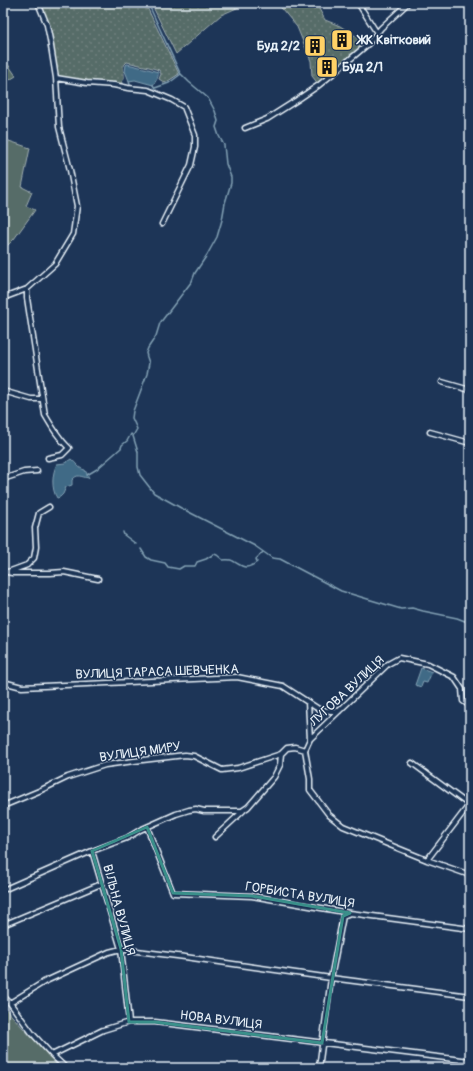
<svg xmlns="http://www.w3.org/2000/svg" width="473" height="1071" viewBox="0 0 473 1071" font-family="Pangolin,sans-serif">
  <style>
    .grass { fill: url(#grass-dots); stroke: #a0aeb0 }
    .garden { fill: #576c67; stroke: #a0aeb0 }
    .water { fill: #406b86; stroke: #83a1b4 }
    .lines { fill: none; stroke-linecap: round; stroke-linejoin: round }
    .stream { stroke: #83a1b4; stroke-width: 1.5 }
    .street-casing { stroke: #e8f1f8; stroke-width: 7 }
    .street { stroke: #1d3557; stroke-width: 4 }
    .marked { fill: none; stroke: #3a8f8a; stroke-width: 3; stroke-linejoin: round }
    .labels { text-anchor: middle; dominant-baseline: central; stroke-width: 3; stroke-linejoin: round; paint-order: stroke }
    .poi-label { font-size: 13px; font-weight: bold; fill: #e8f1f8; stroke: #1d3557; text-anchor: start }
    .street-label { font-size: 13px; fill: #e8f1f8; stroke: #1d3557 }
  </style>
  <defs>
    <pattern id="grass-dots" width="8" height="8" patternUnits="userSpaceOnUse"><rect width="8" height="8" fill="#576c67"/><path d="M2 2h.1M6 6h.1" fill="none" stroke="#6f817e" stroke-width="1.8" stroke-linecap="round"/></pattern>
  </defs>
  <rect width="100%" height="100%" fill="#1d3557"/>
  <filter id="ink" filterUnits="userSpaceOnUse"><feTurbulence type="fractalNoise" baseFrequency=".025" numOctaves="2"/><feDisplacementMap in="SourceGraphic" scale="8" xChannelSelector="R" yChannelSelector="G"/><feConvolveMatrix kernelMatrix="1 2 1 2 8 2 1 2 1" color-interpolation-filters="sRGB"/></filter>
  <g filter="url(#ink)">
    <path class="grass" d="M41,3H145L179,74L165,83L159,79L161,74L159,70L149,67L127,62C120,68 125,71 124,78C123,80 122,82 121,84L115,83L87,81L58,76L49,25Z
      M151,3H248L221,15L176,54Z
      M277,3H318L317,5L325,20L340,26L368,44L319,85L312,76L311,61L297,27Z"/>
    <path class="garden" d="M3,48L5,54V60L16,76L3,84Z
      M3,139L30,148L22,187L32,192L26,206L35,210L14,239L3,250Z
      M3,1006L57,1065L54,1068H3Z"/>
    <path class="water" d="M127,64L148,69L158,72C159,77 156,81 153,85L135,80L129,81L125,71L126,65Z
      M71,459C76,463 79,469 85,470L89,478C80,477 78,473 72,480V485L66,487L63,494L60,497L57,498C51,489 52,473 57,464L65,463Z
      M421,668L432,672L427,683L423,682L421,687L415,685Z"/>
    <g class="lines">
      <path class="stream" d="M148,3L180,73L189,82L208,98L215,111L218,121L216,127L219,136L224,145L226,164L231,177V183L225,203L222,220L217,237L207,255L195,273L192,281L160,323L156,336L148,348L146,353L147,357L149,363L147,374L133,411L132,418L137,429L133,436L138,452V467L140,475L154,493L181,508L255,546L272,558L280,559L341,591L401,609L412,608L423,611L457,618L470,623
        M129,81L130,85
        M153,85L155,88L169,83L181,74
        M87,475L97,469L121,448L122,445L127,441L131,434L133,436
        M123,532L124,535L136,544
        M141,549L146,557L151,560L165,563L168,567L179,569L184,566H195L197,562L206,559L214,554L217,555L223,560C227,560 230,559 233,561C242,566 246,571 257,562L256,559L263,552"/>
      <g class="street-casing">
        <path id="street" d="M358,3L377,33
          M56,78L87,83L114,85L128,88L148,90L172,100L184,107L195,135V147L191,165L162,224
          M245,128L267,119L297,100L319,85L335,72L368,44L381,28L408,3
          M27,289V298L45,415C52,427 59,439 69,448L62,455L48,458
          M3,298L27,289L55,264L73,234L77,206L70,170L59,127L56,78L50,40L47,25L38,3
          M442,382L470,390
          M3,391L31,399H42
          M430,432L470,443
          M3,479L24,472L37,471
          M3,571L12,573H50L64,572L98,579
          M8,572L27,565L34,558L36,547L35,528L39,513L49,507
          M3,682L22,687L237,677L283,686L320,710L331,711H339
          M308,702L310,739L305,750L310,779V790L329,815L343,826L427,860L470,875
          M310,739L388,664L399,658L428,664L454,677L462,689L463,701L470,706
          M412,763L469,805L427,860
          M3,806L39,791L68,777L105,765L134,761L185,755L194,756L222,770L238,768L281,754
          M147,827L173,893L252,896L350,913L470,929
          M215,837L243,811
          M92,851L121,949L129,1022
          M3,890L92,851L127,838L140,830L176,814L189,810L196,809L204,811H242L248,807L274,777L280,765L281,754L287,748L295,747L305,750
          M3,925L101,884
          M3,996L10,1003L32,1033L52,1055L103,1030L129,1022H155L470,1061
          M10,1003L44,982L109,952L121,949L185,957L331,978L470,996
          M52,1055L66,1068
          M319,1068L331,978L343,916L350,913"/>
      </g>
      <use href="#street" class="street"/>
    </g>
  </g>
  <path class="marked" d="M147,827L173,893L252,896L350,913L343,916L322,1043L155,1022H129L121,949L92,851Z"/>
  <defs>
    <g id="building-square" transform="scale(1.15)"><rect x="-9" y="-9" width="18" height="18" rx="4" fill="#ffd166" stroke="#1d3557"/><path d="M-4-6H4V6H1V3H-1V6H-4ZM-2.5-4.3h1.7v1.8h-1.7ZM.8-4.3h1.7v1.8H.8ZM-2.5-1h1.7V.8h-1.7ZM.8-1h1.7V.8H.8Z" fill="#111"/></g>
  </defs>
  <g fill-rule="evenodd">
    <use href="#building-square" x="342" y="40"/>
    <use href="#building-square" x="315" y="46"/>
    <use href="#building-square" x="327" y="67"/>
  </g>
  <g class="labels">
    <g class="poi-label">
      <text x="358" y="40">ЖК Квітковий</text>
      <text x="300" y="46" text-anchor="end">Буд 2/2</text>
      <text x="342" y="67">Буд 2/1</text>
    </g>
    <g class="street-label">
      <text transform="translate(157 672) rotate(-2)">ВУЛИЦЯ ТАРАСА ШЕВЧЕНКА</text>
      <text transform="translate(347 691) rotate(-43)">ЛУГОВА ВУЛИЦЯ</text>
      <text transform="translate(140 752) rotate(-8)">ВУЛИЦЯ МИРУ</text>
      <text transform="translate(300 895) rotate(9)">ГОРБИСТА ВУЛИЦЯ</text>
      <text transform="translate(119 910) rotate(75)">ВІЛЬНА ВУЛИЦЯ</text>
      <text transform="translate(221 1020) rotate(7)">НОВА ВУЛИЦЯ</text>
    </g>
  </g>
  <rect width="473" height="1071" fill="none" stroke="#1d3557" stroke-width="16"/>
  <rect x="8" y="8" width="457" height="1055" fill="none" stroke="#e8f1f8" stroke-width="1.5" filter="url(#ink)"/>
</svg>
